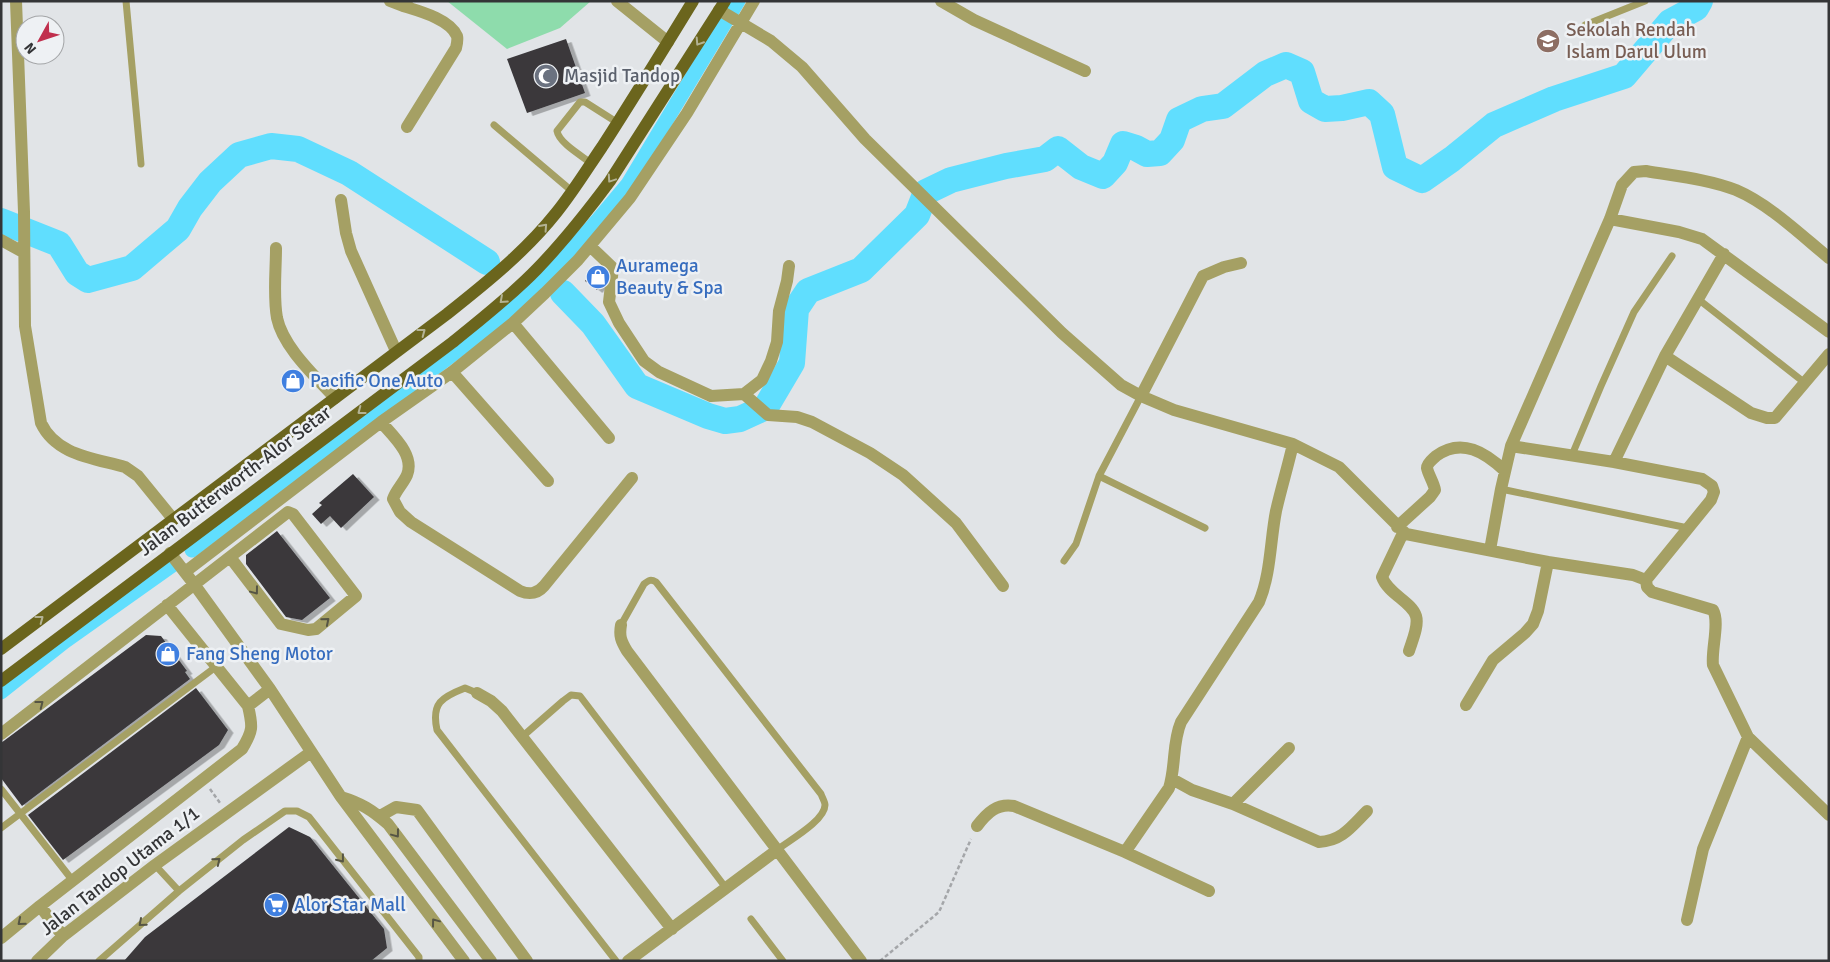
<svg xmlns="http://www.w3.org/2000/svg" width="1830" height="962" viewBox="0 0 1830 962" font-family="Signika,sans-serif">
  <style>
    .green { fill: #8edcac }
    .lines { fill: none; stroke-linecap: round; stroke-linejoin: round }
    .canal { stroke: #60defe; stroke-width: 15 }
    .river { stroke: #60defe; stroke-width: 26 }
    .building { fill: #3a383b; filter: url(#shadow) }
    .path { stroke: #a4a6a9; stroke-width: 2.5; stroke-dasharray: 4 2.5; stroke-linecap: butt }
    .lane { stroke: #a5a064; stroke-width: 7 }
    .street { stroke: #a5a064; stroke-width: 12 }
    .primary { stroke: #6b651d; stroke-width: 12 }
    .oneway { stroke: #b3b293 }
    .oneway2 { stroke: #565544 }
    .labels { text-anchor: middle; dominant-baseline: central; stroke-width: 5; stroke-linejoin: round; paint-order: stroke }
    .education-label { font-size: 19px; fill: #785e54; stroke: #eef1f4; text-anchor: start }
    .worship-label { font-size: 19px; fill: #5b616d; stroke: #eef1f4; text-anchor: start }
    .shop-label { font-size: 19px; fill: #366cbe; stroke: #eef1f4; text-anchor: start }
    .street-label { font-size: 19px; fill: #343537; stroke: #eef1f4 }
  </style>
  <defs>
    <filter id="shadow"><feDropShadow dx="5.5" dy="3" stdDeviation="0" flood-color="#0004"/></filter>
  </defs>
  <rect width="100%" height="100%" fill="#e1e4e7"/>
  <path class="green" d="M447,1H591L560,28L507,49Z"/>
  <g class="lines">
    <path class="canal" d="M192,550L501,318L564,258L597,221L628,184L738,1
      M1,692L64,642L174,564"/>
    <path class="river" d="M1,221L59,244L77,273L88,280L132,268L178,229L190,208L210,182L239,155L271,146L298,149L349,173L487,262
      M563,293L593,324L637,386L708,416L725,421L740,419L766,407L792,363L796,309L808,291L861,270L917,215L926,192L951,180L1006,166L1045,159L1058,149L1081,167L1103,176L1115,163L1123,144L1136,148L1147,154L1160,153L1172,140L1179,120L1202,109L1223,106L1265,74L1286,65L1302,72L1311,101L1325,109L1342,108L1369,102L1382,114L1395,167L1422,180L1452,159L1494,125L1554,99L1624,76L1670,22L1696,8L1700,1"/>
  </g>
  <path class="building" d="M566,39L585,93L527,113L507,59Z
    M598,265L604,271L603,282L597,290L585,281Z
    M353,474L374,497L341,528L330,516L321,524L312,514L322,505L319,503Z
    M277,531L330,598L302,620L286,617L246,564V555Z
    M146,635L161,636L187,671L185,672L190,679L22,806L1,778V743Z
    M196,688L228,730L219,745L63,860L28,815Z
    M289,827L310,837L384,929L387,948L371,961H124L145,937Z"/>
  <g class="lines">
    <path class="path" d="M210,789L220,803
      M880,961L939,912L971,839"/>
    <path class="lane" d="M126,1L141,164
      M1585,25L1645,1
      M494,125L573,192
      M591,163C582,156 559,143 557,131L580,102H585L618,123
      M1698,299L1805,383
      M1572,455L1601,386L1634,312L1672,256
      M1099,476L1205,528
      M1501,489L1688,528
      M1064,561L1076,544L1099,476L1141,396
      M621,625L644,584C649,580 651,579 656,582L821,794C822,797 825,802 825,805C825,821 788,841 777,850
      M477,693L465,688C442,697 431,703 437,730L616,961
      M523,736L563,701L571,695L580,696L726,888
      M1,789L73,881
      M1,828L217,666
      M155,865L179,891
      M751,919L783,961
      M99,961L179,891L243,840L285,811H297L309,817L419,957V961"/>
    <path class="street" d="M16,1L24,212L25,326L41,423C56,455 93,458 125,467L138,476L173,519
      M390,1L403,6L407,1
      M617,1L668,42
      M941,1L974,20L1085,71
      M403,6C419,11 450,19 457,36C458,40 457,44 456,48L407,127
      M719,10L771,41L802,67L865,139L1062,333L1121,385L1141,396L1174,410L1293,444L1339,467L1406,534L1548,562L1633,575L1646,580L1647,587L1652,592L1713,610C1720,622 1711,650 1713,665L1748,737L1829,815
      M341,200L346,233L351,251L396,351
      M1610,219L1679,232L1702,239L1829,332
      M1,240L23,252
      M590,246L613,268L609,302L619,323L644,361L659,372L711,396L744,394L762,380L771,361L777,342L779,311L787,281L789,266
      M276,248C276,271 273,296 277,318C283,347 315,376 335,398
      M513,323L609,438
      M1665,356L1751,413L1767,418H1775L1829,354
      M452,372L548,481
      M744,394L768,415L797,417L812,422L870,453L903,475L956,523L1003,586
      M1141,396L1203,276L1224,267L1241,263
      M381,422C393,436 415,455 407,475C403,484 396,490 393,499L400,512L411,522L520,591C530,595 537,594 544,586L632,478
      M1511,446L1614,462L1702,479L1712,486L1714,492L1711,500L1646,580
      M1614,462L1665,356L1724,254
      M1397,527L1430,497L1435,490C1434,483 1428,474 1427,468C1427,463 1433,459 1436,456C1462,437 1486,453 1505,471
      M1403,533L1382,577C1388,594 1412,602 1416,616C1419,626 1412,641 1409,651
      M1490,550L1501,489L1511,446L1610,219L1622,185L1634,172L1646,171C1675,176 1708,179 1736,190C1769,204 1801,235 1829,258
      M170,553L194,584L270,689L341,797L464,961
      M185,572L381,422L452,372L513,323L545,293L578,260L630,198L687,113L754,1
      M621,625C619,636 621,641 627,651L861,961
      M477,693L491,701L502,711L672,929
      M1466,705L1493,660L1525,633L1533,624L1538,611L1548,562
      M248,706L270,689
      M1,734L288,512L293,514L356,596L316,629L308,630L281,624L230,557
      M1172,779L1192,790L1233,804L1319,842C1342,841 1352,826 1367,811
      M341,797C361,803 372,810 388,824L491,961
      M1233,804L1289,748
      M380,816L396,807L417,810L527,961
      M977,826C987,813 997,803 1014,806L1125,852L1209,891
      M1125,852L1169,788C1176,766 1172,743 1181,722L1259,602C1271,573 1270,542 1276,511C1281,489 1288,466 1293,444
      M1687,920L1703,849L1748,737
      M63,936L40,906L242,749C253,731 253,727 248,706L167,605
      M1,938L40,906
      M37,961L63,936L155,865L311,752
      M628,961L777,850"/>
    <path class="primary" d="M1,649L447,314C486,283 525,252 556,213C573,192 587,169 602,147C633,99 663,50 693,1
      M1,681L453,342C481,319 511,296 537,269C563,242 587,212 610,181L725,1"/>
  </g>
  <defs><path id="oneway-chevron" d="M-2-3.5L2.5 0L-2 3.5" fill="none" stroke-width="1.6" stroke-linecap="round" stroke-linejoin="round" transform="scale(1.25)"/></defs>
  <g class="oneway">
    <use href="#oneway-chevron" transform="translate(699 42) rotate(123)"/>
    <use href="#oneway-chevron" transform="translate(611 179) rotate(124)"/>
    <use href="#oneway-chevron" transform="translate(544 227) rotate(-48)"/>
    <use href="#oneway-chevron" transform="translate(503 300) rotate(138)"/>
    <use href="#oneway-chevron" transform="translate(422 332) rotate(-37)"/>
    <use href="#oneway-chevron" transform="translate(361 411) rotate(143)"/>
    <use href="#oneway-chevron" transform="translate(40 619) rotate(-37)"/>
  </g>
  <g class="oneway2">
    <use href="#oneway-chevron" transform="translate(255 591) rotate(53)"/>
    <use href="#oneway-chevron" transform="translate(326 621) rotate(-40)"/>
    <use href="#oneway-chevron" transform="translate(40 704) rotate(-38)"/>
    <use href="#oneway-chevron" transform="translate(396 834) rotate(53)"/>
    <use href="#oneway-chevron" transform="translate(341 859) rotate(52)"/>
    <use href="#oneway-chevron" transform="translate(217 861) rotate(-39)"/>
    <use href="#oneway-chevron" transform="translate(21 922) rotate(140)"/>
    <use href="#oneway-chevron" transform="translate(435 922) rotate(-127)"/>
    <use href="#oneway-chevron" transform="translate(142 923) rotate(139)"/>
  </g>
  <defs>
    <g id="school-disc" transform="scale(1.25)"><circle r="9.5" fill="#8d6e63" stroke="#eef1f4"/><path d="M0-5L7-2L0 1L-7-2ZM-4 1L0 2.5L4 1V4Q0 6-4 4Z" fill="#fff"/></g>
    <g id="mosque-disc" transform="scale(1.25)"><circle r="9.5" fill="#6b7280" stroke="#eef1f4"/><path d="M3.5-4.9A6 6 0 1 0 3.5 4.9A5 5 0 1 1 3.5-4.9Z" fill="#fff"/></g>
    <g id="shop-disc" transform="scale(1.25)"><circle r="9.5" fill="#3f7fe0" stroke="#eef1f4"/><path d="M-5-2.5h2.3a2.7 3.5 0 0 1 5.4 0H5L5.5 6h-11ZM-1.5-2.5h3a1.5 2.3 0 0 0-3 0Z" fill="#fff"/></g>
    <g id="supermarket-disc" transform="scale(1.25)"><circle r="9.5" fill="#3f7fe0" stroke="#eef1f4"/><path d="M-6-5.5h2.5l.6 2H6L4.5 2H-2.5L-4.4-4H-6ZM-1.5 3.2a1.3 1.3 0 1 0 .1 0ZM3 3.2a1.3 1.3 0 1 0 .1 0Z" fill="#fff"/></g>
  </defs>
  <g fill-rule="evenodd">
    <use href="#school-disc" x="1548" y="41"/>
    <use href="#mosque-disc" x="546" y="76"/>
    <use href="#shop-disc" x="598" y="277"/>
    <use href="#shop-disc" x="293" y="381"/>
    <use href="#shop-disc" x="168" y="654"/>
    <use href="#supermarket-disc" x="276" y="905"/>
  </g>
  <g class="labels">
    <g class="education-label">
      <text x="1566" y="30">Sekolah Rendah<tspan x="1566" dy="22">Islam Darul Ulum</tspan></text>
    </g>
    <g class="worship-label">
      <text x="564" y="76">Masjid Tandop</text>
    </g>
    <g class="shop-label">
      <text x="616" y="266">Auramega<tspan x="616" dy="22">Beauty &amp; Spa</tspan></text>
      <text x="310" y="381">Pacific One Auto</text>
      <text x="186" y="654">Fang Sheng Motor</text>
      <text x="294" y="905">Alor Star Mall</text>
    </g>
    <g class="street-label">
      <text transform="translate(235 481) rotate(-37)">Jalan Butterworth-Alor Setar</text>
      <text transform="translate(120 871) rotate(-38)">Jalan Tandop Utama 1/1</text>
    </g>
  </g>
  <rect width="1830" height="962" fill="none" stroke="#343537" stroke-width="5"/>
  <g transform="translate(40 40) rotate(230)"><circle r="24" fill="#eef1f4" stroke="#a4a6a8"/>
  <path d="M0-4L9 19L0 12L-9 19Z" fill="#c02f4d"/>
  <text y="-8" font-size="14" font-weight="bold" text-anchor="middle" fill="#343537">N</text>
  </g>
</svg>
